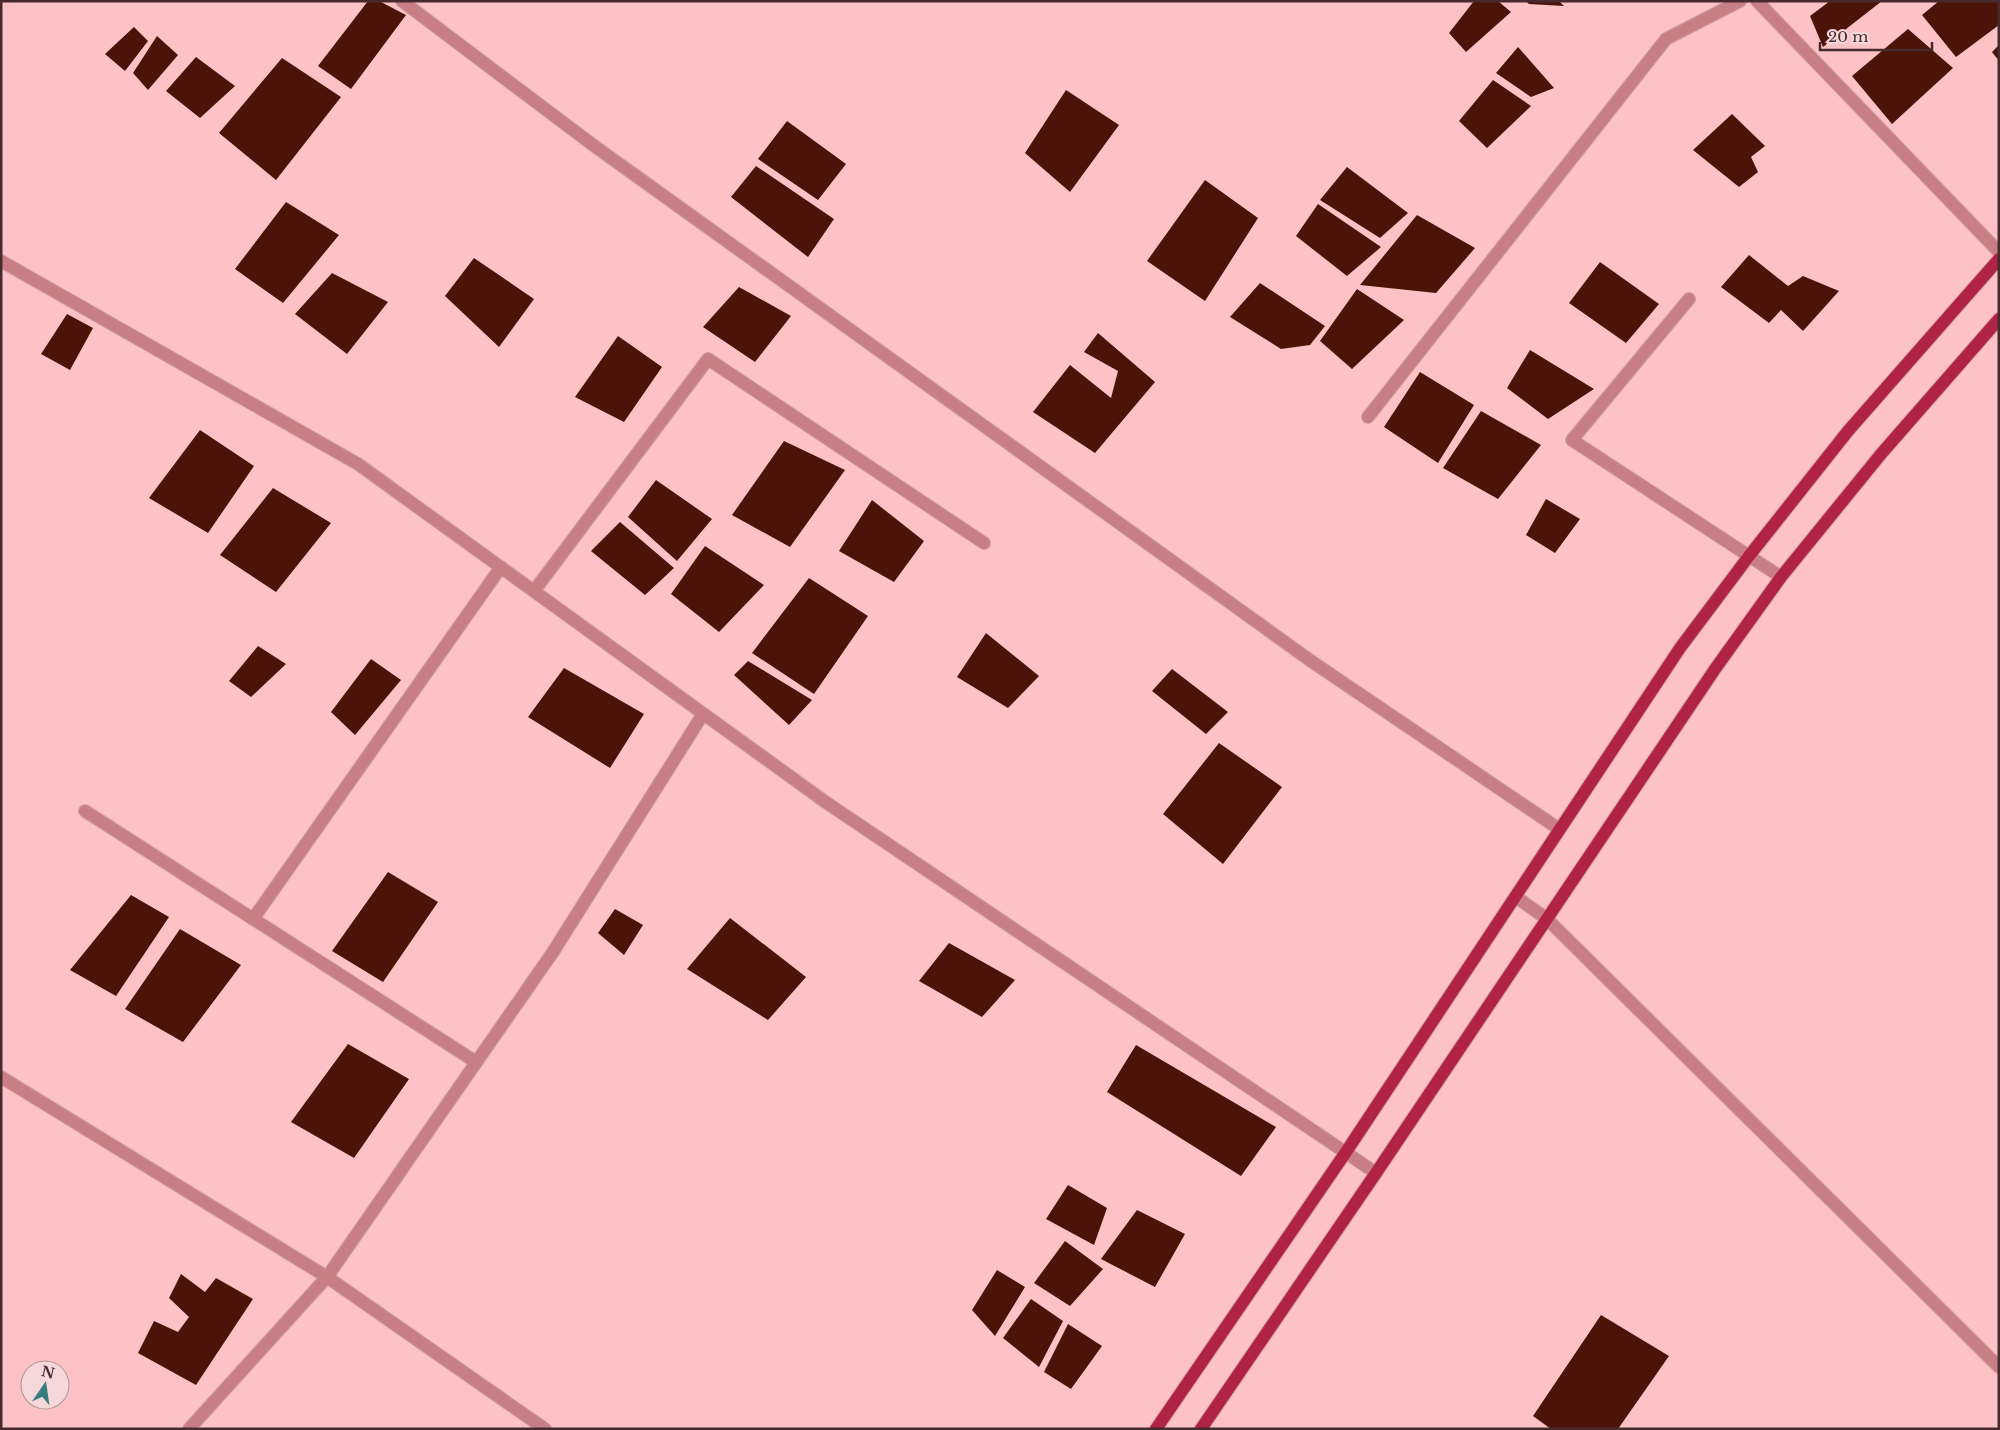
<svg xmlns="http://www.w3.org/2000/svg" width="2000" height="1430" viewBox="0 0 2000 1430" font-family="'Libre Baskerville',serif">
  <style>
    .building { fill: #4c1308 }
    .lines { fill: none; stroke-linecap: round; stroke-linejoin: round }
    .minor-casing { stroke: #d4a1a4; stroke-width: 14 }
    .major-casing { stroke: #d4a1a4; stroke-width: 14 }
    .minor { stroke: #c87e85; stroke-width: 12 }
    .major { stroke: #b02345; stroke-width: 12 }
  </style>
  <rect width="100%" height="100%" fill="#fcc2c6"/>
  <path class="building" d="M368,1H379L406,15L351,89L318,66Z
    M1474,1H1498L1511,12L1466,52L1449,33Z
    M1526,1H1559L1564,6L1529,4Z
    M1830,1H1882L1823,47L1810,16Z
    M1939,1H1999V25L1956,57L1922,15Z
    M134,27L148,41L125,71L105,54Z
    M1908,29L1953,68L1892,124L1852,76Z
    M157,36L178,55L148,90L133,73Z
    M1999,45V61L1992,52Z
    M1518,47L1554,88L1531,97L1496,73Z
    M196,57L235,86L200,118L166,91Z
    M282,58L341,97L276,180L219,133Z
    M1493,80L1531,106L1487,148L1459,121Z
    M1066,90L1119,125L1070,192L1025,153Z
    M1732,114L1765,146L1751,157L1758,172L1739,187L1693,150Z
    M787,121L846,164L818,200L758,159Z
    M756,166L834,219L808,257L731,197Z
    M1347,167L1408,213L1380,238L1320,200Z
    M1205,180L1258,218L1205,301L1147,261Z
    M286,202L339,235L283,303L235,269Z
    M1318,204L1381,247L1347,276L1296,236Z
    M1417,215L1475,248L1436,293L1360,285Z
    M1749,255L1788,286L1803,276L1839,291L1803,331L1781,310L1769,323L1721,287Z
    M474,258L534,299L499,347L445,296Z
    M1600,262L1659,304L1626,343L1569,303Z
    M332,273L388,302L347,354L295,314Z
    M1260,283L1325,326L1310,345L1281,349L1230,317Z
    M739,287L791,316L755,362L703,327Z
    M1357,289L1404,320L1352,369L1320,341Z
    M67,314L93,328L70,370L41,354Z
    M1098,333L1155,382L1095,453L1033,412L1070,365L1111,398L1118,371L1084,352Z
    M618,336L662,367L624,422L575,397Z
    M1530,350L1594,389L1548,419L1507,388Z
    M1420,372L1474,405L1438,463L1384,427Z
    M1481,411L1541,445L1498,499L1443,468Z
    M200,430L254,466L208,533L149,498Z
    M784,441L845,470L790,547L732,515Z
    M656,480L712,519L677,561L628,517Z
    M273,488L331,523L276,592L220,555Z
    M1546,499L1580,519L1555,553L1526,535Z
    M872,500L924,541L894,582L839,551Z
    M620,522L674,568L645,595L591,551Z
    M705,546L764,585L719,632L671,594Z
    M809,578L868,616L814,694L752,653Z
    M986,633L1039,676L1008,708L957,677Z
    M258,646L286,664L251,697L229,681Z
    M371,659L401,680L355,735L331,712Z
    M748,661L812,700L789,725L734,675Z
    M564,668L644,714L610,768L528,717Z
    M1172,669L1228,712L1206,734L1152,691Z
    M1219,743L1282,787L1223,864L1163,814Z
    M388,872L438,902L383,982L332,951Z
    M131,895L169,917L116,996L70,970Z
    M615,909L643,925L624,955L598,933Z
    M730,918L806,977L768,1020L687,969Z
    M180,929L241,965L183,1042L125,1009Z
    M949,943L1015,980L982,1017L919,981Z
    M348,1044L409,1079L354,1158L291,1122Z
    M1136,1045L1276,1127L1241,1176L1107,1092Z
    M1068,1185L1107,1208L1094,1245L1046,1219Z
    M1137,1210L1185,1234L1155,1287L1101,1259Z
    M1065,1241L1103,1269L1070,1306L1034,1283Z
    M997,1270L1025,1287L995,1336L972,1310Z
    M181,1274L205,1292L216,1278L253,1299L196,1385L138,1353L154,1321L178,1332L189,1317L169,1298Z
    M1031,1299L1063,1321L1039,1367L1003,1338Z
    M1601,1315L1669,1356L1618,1429H1551L1533,1416Z
    M1068,1324L1102,1346L1071,1389L1044,1372Z"/>
  <g class="lines">
    <g class="minor-casing">
      <path id="minor" d="M402,1L593,145L1311,661L1559,829
        M1757,1L1999,252
        M1,261L358,464L824,801L1376,1173
        M1689,299L1572,440L1781,577
        M1368,417L1666,39L1740,1
        M534,591L708,359L984,543
        M85,811L476,1062
        M1516,897L1547,919L1999,1367
        M253,919L501,567
        M1,1077L327,1277L545,1429
        M189,1429L327,1277L553,952L703,714"/>
    </g>
    <g class="major-casing">
      <path id="major" d="M1156,1429L1346,1152L1680,648L1749,556L1848,431L1999,259
        M1201,1429L1376,1173L1715,669L1781,577L1881,454L1999,319"/>
    </g>
    <use href="#minor" class="minor"/>
    <use href="#major" class="major"/>
  </g>
  <rect width="2000" height="1430" fill="none" stroke="#462a2d" stroke-width="5"/>
  <g transform="translate(45 1385) rotate(13)"><circle r="24" fill="#f6d8da" stroke="#b09295"/>
  <path d="M0-4L9 19L0 12L-9 19Z" fill="#367e7d"/>
  <text y="-8" font-size="14" font-weight="bold" text-anchor="middle" fill="#462a2d">N</text>
  </g>
  <path d="M1820 42v8h112v-8" fill="none" stroke="#462a2d" stroke-width="2.5"/>
  <text x="1828" y="42" font-size="15" fill="#462a2d" stroke="#f6d8da" stroke-width="4" paint-order="stroke">20 m</text>
</svg>
